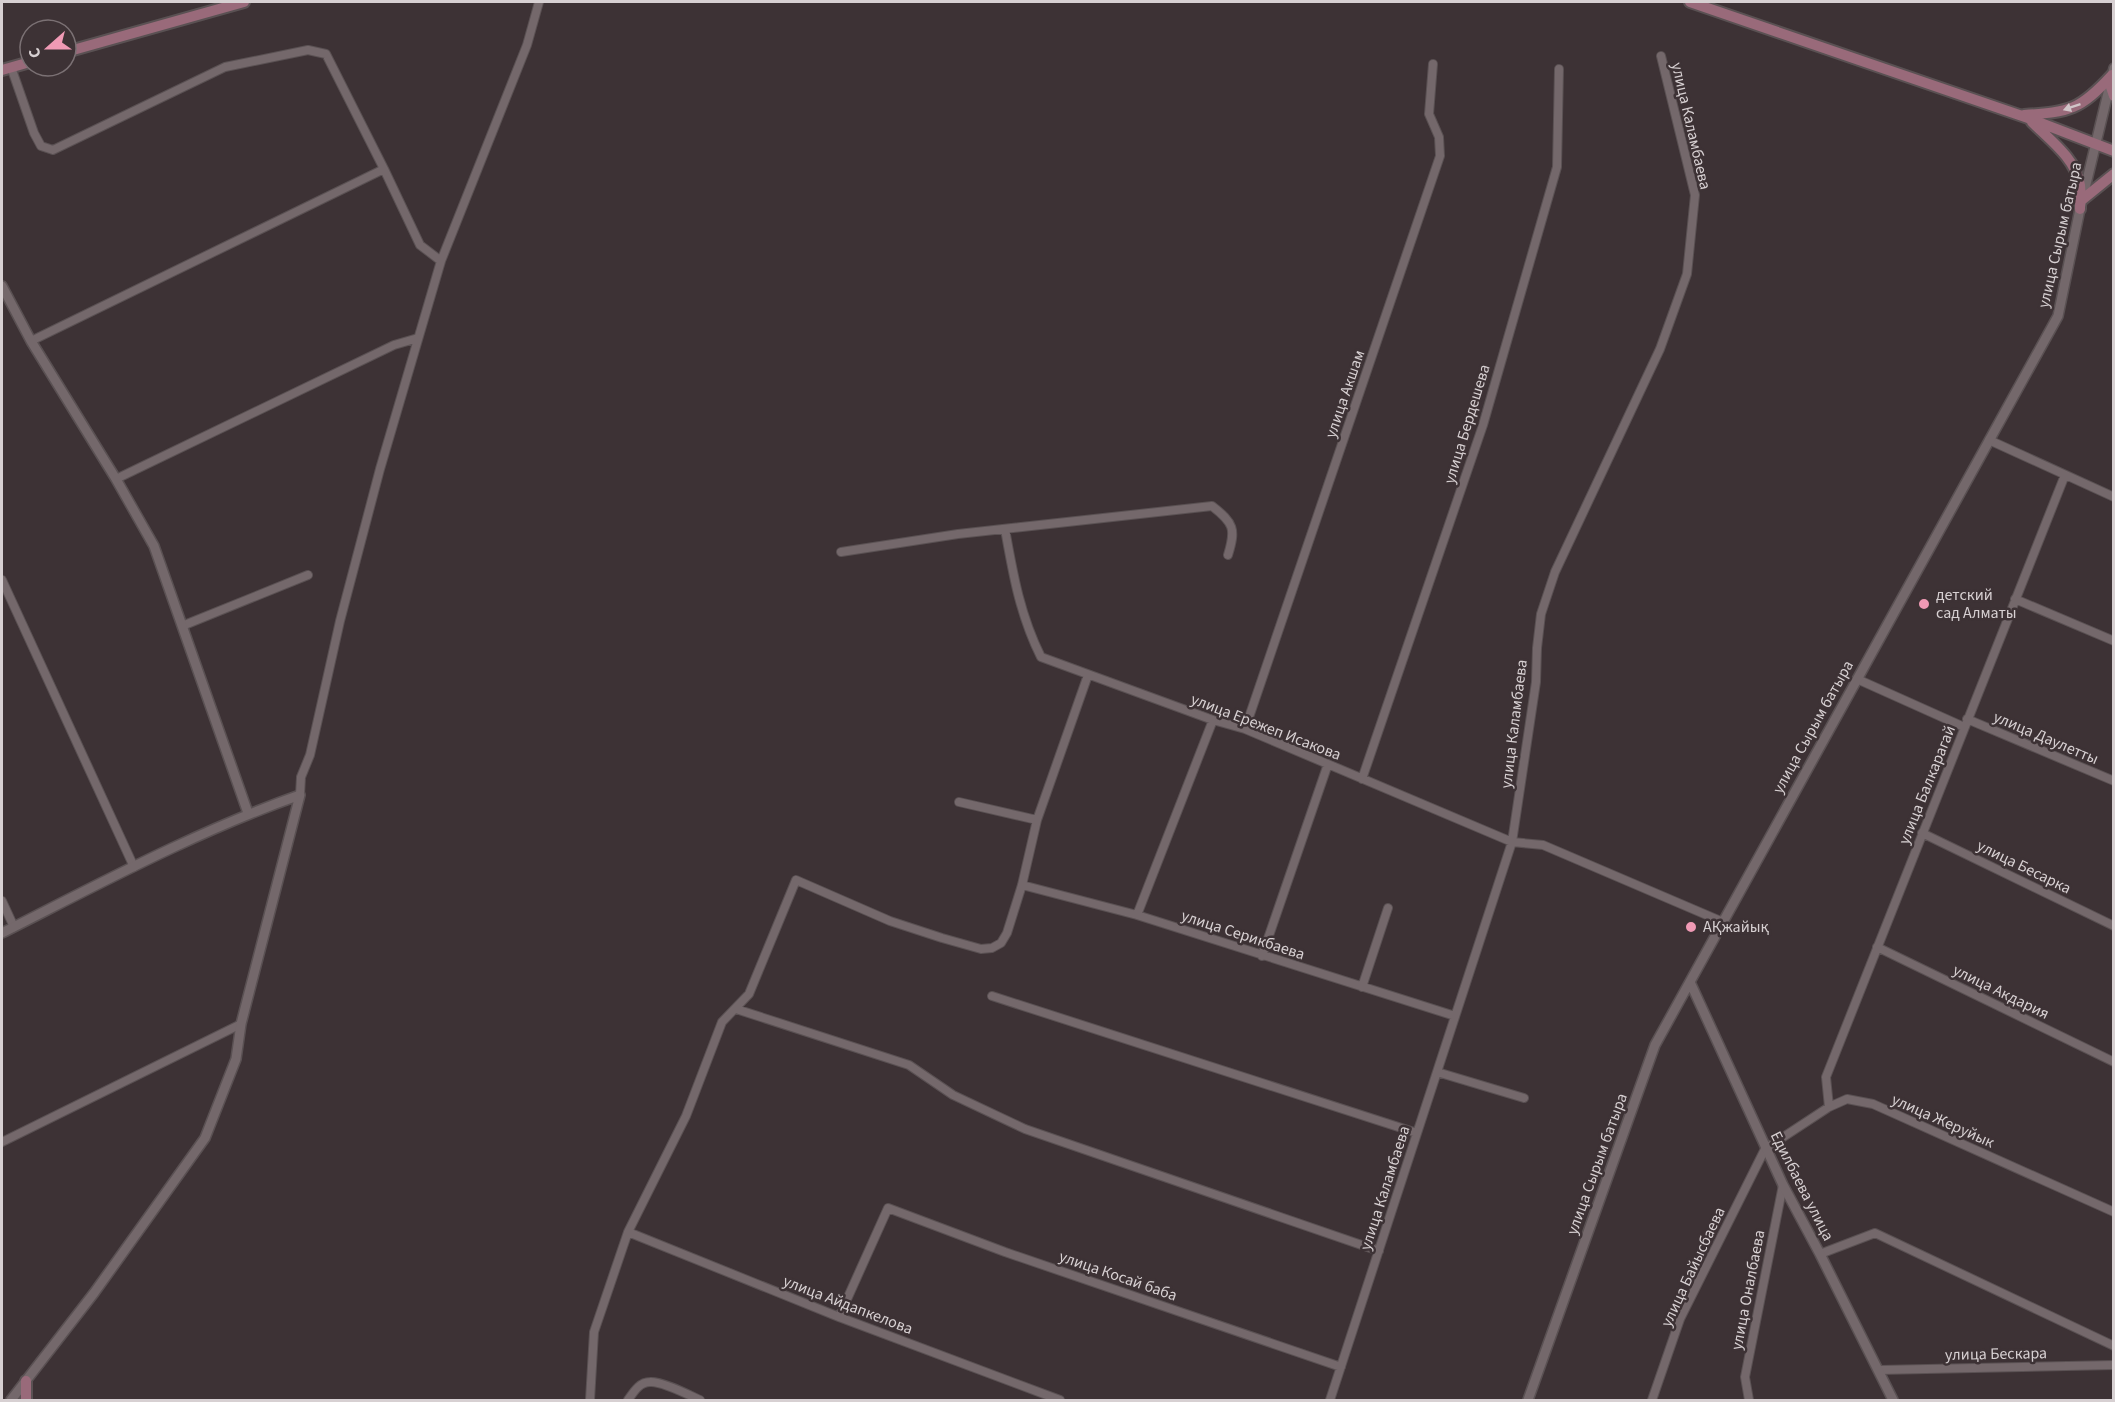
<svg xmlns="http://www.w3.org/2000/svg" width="2115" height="1402" viewBox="0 0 2115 1402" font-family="'Source Sans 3',sans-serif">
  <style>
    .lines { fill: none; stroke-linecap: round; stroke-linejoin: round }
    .minor-casing { stroke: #5a5153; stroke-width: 10 }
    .tertiary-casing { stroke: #5a5153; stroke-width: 12 }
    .secondary-casing { stroke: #5a5153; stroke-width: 14 }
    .minor { stroke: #74686b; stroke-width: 8 }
    .tertiary { stroke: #74686b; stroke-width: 9 }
    .secondary { stroke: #996a7a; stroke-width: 10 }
    .oneway { fill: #d1c6c9 }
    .poi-dot { fill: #f09ab5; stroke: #3d3235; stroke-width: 2 }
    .labels { text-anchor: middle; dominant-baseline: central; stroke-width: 5; stroke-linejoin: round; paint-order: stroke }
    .street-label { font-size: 16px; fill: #d7d0d2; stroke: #3d3235 }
    .poi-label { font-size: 16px; fill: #d7d0d2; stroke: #3d3235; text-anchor: start }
  </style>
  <rect width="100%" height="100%" fill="#3d3235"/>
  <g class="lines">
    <g class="minor-casing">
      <path id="minor" d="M11,67L34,133L41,146L53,150L225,67L308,50L326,54L384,169L420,245L441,261
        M31,341L384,169
        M1989,440L2114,497
        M116,479L394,345L418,338
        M1005,529C1013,574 1020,615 1041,657L1213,720L1245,729L1512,842L1543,845L1723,922
        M841,552L958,534L1212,506C1234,523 1236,529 1228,555
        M2,580L134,867
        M2015,599L2114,641
        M182,626L308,575
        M1857,679L1964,727
        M1967,719L2114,781
        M1245,729L1440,156L1439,137L1429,114L1433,64
        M1362,779L1483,425L1557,167L1559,69
        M300,795L301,777L310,755L340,621L380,469L441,261L527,45L539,2
        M959,802L1037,820
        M1922,833L2114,926
        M1022,885L1137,915L1455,1016
        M2,901L14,927
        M1137,915L1213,720
        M1877,947L2114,1062
        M1262,956L1328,764
        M1362,987L1388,908
        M992,996L1417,1133
        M736,1009L909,1065L953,1095L1025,1129L1379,1251
        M1437,1072L1524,1098
        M1829,1107L1826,1077L2065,475
        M2,1142L241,1024
        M628,1232L839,1317L1060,1400
        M1820,1254L1875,1233L2114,1346
        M839,1317L888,1208L1005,1252L1341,1367
        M1879,1370L2114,1365
        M590,1400L594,1332L628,1232L686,1116L722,1022L749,994L796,880L890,921L942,938L981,949L992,948L1001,943L1007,933L1022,885L1037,820L1088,675
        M628,1400C633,1393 639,1382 650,1382C662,1381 689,1395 700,1400
        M1330,1400L1512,842L1536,682L1537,648L1541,614L1555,572L1660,349L1687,274L1695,195L1661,56
        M1652,1400L1680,1319L1765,1149L1829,1107L1847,1099L1873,1104L2114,1212
        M1749,1400L1745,1377L1783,1185"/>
    </g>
    <g class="tertiary-casing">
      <path id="tertiary" d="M2,286L31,341L116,479L154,546L248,813
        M2,933C99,884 197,831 300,795
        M1690,982L1783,1185L1820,1254L1893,1400
        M11,1400L94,1293L205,1138L236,1059L241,1024L300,795
        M1528,1400L1655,1045L2058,316L2080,209L2114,68"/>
    </g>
    <g class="secondary-casing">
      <path id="secondary" d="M1690,2L2028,118L2114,151
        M66,52L244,2
        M2,70L30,62
        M2110,84L2114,96
        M2024,115C2070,112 2080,110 2112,75
        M2032,122C2050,140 2076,159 2080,185C2081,193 2080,201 2080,209
        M2083,199L2114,174
        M26,1400V1381"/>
    </g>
    <use href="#minor" class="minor"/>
    <use href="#tertiary" class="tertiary"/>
    <use href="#secondary" class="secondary"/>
  </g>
  <defs><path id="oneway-solid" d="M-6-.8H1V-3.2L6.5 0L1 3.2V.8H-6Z" transform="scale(1.5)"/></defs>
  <use class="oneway" href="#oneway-solid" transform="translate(2072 107) rotate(161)"/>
  <g class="poi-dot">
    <circle cx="1924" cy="604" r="6"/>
    <circle cx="1691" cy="927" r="6"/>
  </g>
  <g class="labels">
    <g class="street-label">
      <text transform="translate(1691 126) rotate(77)">улица Каламбаева</text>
      <text transform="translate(2060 235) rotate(-77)">улица Сырым батыра</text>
      <text transform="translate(1345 394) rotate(-71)">улица Акшам</text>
      <text transform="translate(1467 424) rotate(-73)">улица Бердешева</text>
      <text transform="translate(1514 724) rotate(-83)">улица Каламбаева</text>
      <text transform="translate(1266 727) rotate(21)">улица Ережеп Исакова</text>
      <text transform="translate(1813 727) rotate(-61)">улица Сырым батыра</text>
      <text transform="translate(2046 738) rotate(23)">улица Даулетты</text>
      <text transform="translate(1927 785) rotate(-68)">улица Балкарагай</text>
      <text transform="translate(2024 867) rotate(26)">улица Бесарка</text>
      <text transform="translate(1243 935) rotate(18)">улица Серикбаева</text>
      <text transform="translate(2001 992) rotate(26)">улица Акдария</text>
      <text transform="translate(1943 1121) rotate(24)">улица Жеруйык</text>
      <text transform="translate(1597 1164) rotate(-70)">улица Сырым батыра</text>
      <text transform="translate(1802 1186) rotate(63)">Едилбаева улица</text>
      <text transform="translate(1385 1188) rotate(-72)">улица Каламбаева</text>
      <text transform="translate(1693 1267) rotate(-65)">улица Байысбаева</text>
      <text transform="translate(1118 1276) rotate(19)">улица Косай баба</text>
      <text transform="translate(1748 1290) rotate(-79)">улица Оналбаева</text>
      <text transform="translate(848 1305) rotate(21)">улица Айдапкелова</text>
      <text transform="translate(1996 1354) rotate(-1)">улица Бескара</text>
    </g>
    <g class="poi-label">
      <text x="1936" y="595">детский<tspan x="1936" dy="18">сад Алматы</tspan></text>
      <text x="1703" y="927">АҚжайық</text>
    </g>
  </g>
  <rect width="2115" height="1402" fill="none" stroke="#d7d0d2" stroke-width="6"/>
  <g transform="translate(48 48) rotate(249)"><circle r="28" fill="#3d3235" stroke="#7b7174" stroke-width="1.5"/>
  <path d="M0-4.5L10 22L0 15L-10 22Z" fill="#f09ab5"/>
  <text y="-9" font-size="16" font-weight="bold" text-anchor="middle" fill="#d7d0d2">С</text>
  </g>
</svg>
